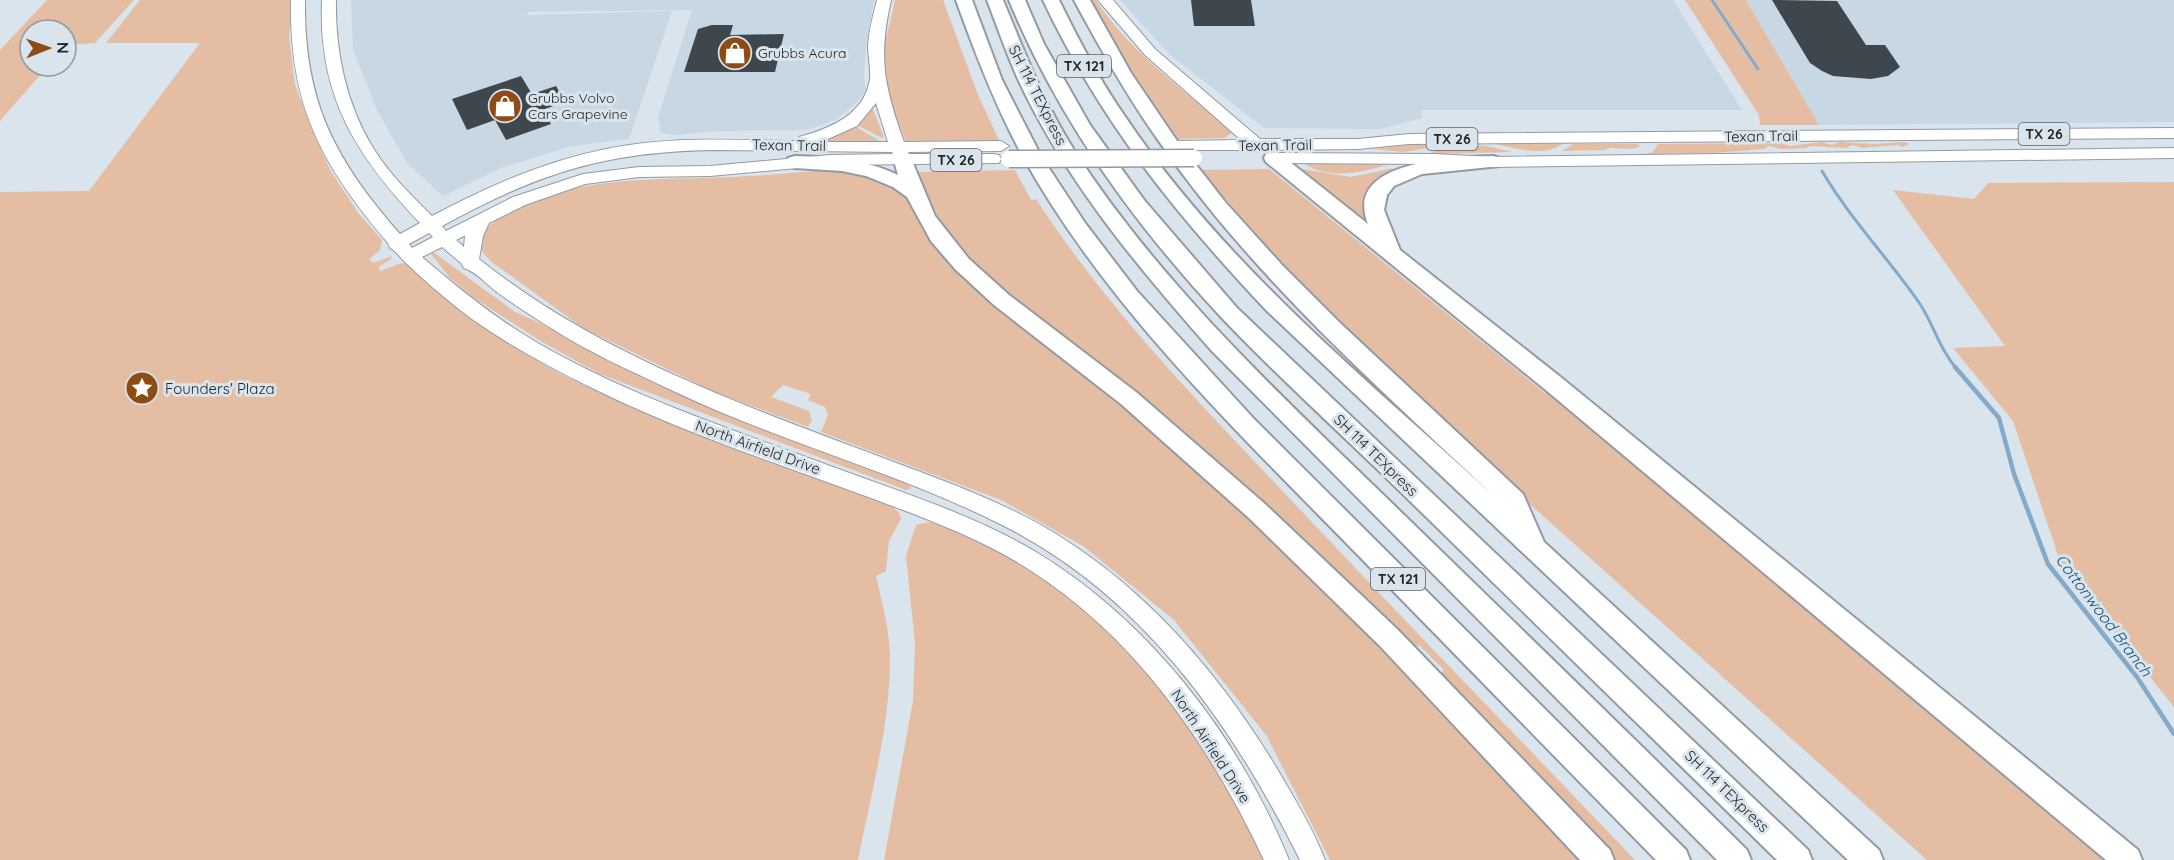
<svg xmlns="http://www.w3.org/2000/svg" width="2174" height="860" viewBox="0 0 2174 860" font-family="Quicksand,sans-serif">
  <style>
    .built { fill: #c7d7e4 }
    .green { fill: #e4bda3 }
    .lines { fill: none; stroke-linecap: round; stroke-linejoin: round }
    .stream-far1 { stroke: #84aaca; stroke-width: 3 }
    .stream { stroke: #84aaca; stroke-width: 4.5 }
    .building { fill: #3f474e }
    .major-casing { stroke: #929ba3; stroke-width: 2 }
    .highway-casing { stroke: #929ba3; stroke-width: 4 }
    .major { fill: #fff; fill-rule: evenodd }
    .highway { fill: #fff; fill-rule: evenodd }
    .major-bridge-casing { stroke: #929ba3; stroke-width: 19; stroke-linecap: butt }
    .major-bridge { stroke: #fff; stroke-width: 16 }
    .labels { text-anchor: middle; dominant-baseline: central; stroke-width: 6; stroke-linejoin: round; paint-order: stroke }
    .far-poi-label { font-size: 14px; fill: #23272a; stroke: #dae4ec; text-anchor: start }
    .shield { fill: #dae4ec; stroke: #5a6064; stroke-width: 1.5 }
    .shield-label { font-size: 14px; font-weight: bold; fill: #23272a }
    .street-label { font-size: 15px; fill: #23272a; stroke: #dae4ec }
    .poi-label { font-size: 15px; fill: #23272a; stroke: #dae4ec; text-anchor: start }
    .water-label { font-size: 16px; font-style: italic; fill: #17547e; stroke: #dae4ec }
  </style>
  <rect width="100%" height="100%" fill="#dae4ec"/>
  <path class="built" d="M351,0H874L866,48L864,77L866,89L858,101L837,119L806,130L718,131L676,135L661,133L658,117L692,10L527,12V15L672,11L629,139L572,146L501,168L443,196L407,163L378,112L353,49Z
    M1120,0H1673L1742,110H1421L1422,118L1381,129L1264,128L1170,55Z
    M1746,0H2174V122L1819,125Z"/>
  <path class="green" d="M47,0H134L95,43L66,45V30H30V66H48L0,121V50Z
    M140,0H292L289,37L295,85L313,132L330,170L359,214L382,240L380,250L369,259L373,263L392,256L390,260L378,267L381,271L398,264L407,263C457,304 505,345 563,375C668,429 783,464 893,507L900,514L901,519L889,541L886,571L876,576C882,603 890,631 890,659C890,726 871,794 858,860H0V192L89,191L200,43H106Z
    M895,0H943L978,95L999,140L906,142L888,100L881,61Z
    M1087,0H1096C1131,54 1185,90 1232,132L1225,138L1176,139L1146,101Z
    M1685,0H1746L1819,125H1760L1759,115Z
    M872,107L884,137L882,138L857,125Z
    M851,127H856L880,141L821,142Z
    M1822,142L1832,145L1839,142L1873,144L1905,142L1909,144L1903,147L1897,145L1863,148L1852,145L1846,148L1812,146L1806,148L1781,149L1769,146L1764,149L1714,153L1647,154L1653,152L1658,144L1781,143L1790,146Z
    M1417,144H1447L1405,152L1372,149Z
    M1496,144H1562C1543,158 1516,148 1496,144Z
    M1573,144H1637L1641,146L1633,149L1610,148L1603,150L1562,151Z
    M1465,145L1486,146L1512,152L1427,154L1444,148Z
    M1304,163H1392C1368,172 1326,181 1304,163Z
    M1394,168L1386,175L1371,227L1301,169L1351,177Z
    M1269,169L1545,393L1554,388L2117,860H1927L1418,404L1333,321L1200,170Z
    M831,170C876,172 901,183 924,222L1163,436L1353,614L1588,860H1330L1266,735L1174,620L1083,546L1001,500L821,432L828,415L825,407L808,400L811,394L783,385L771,397L809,411L812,420L808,427L712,391L583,328L493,263C489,259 483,254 481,249C475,237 492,222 501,217C577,171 664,182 749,176C777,175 804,171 831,170Z
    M1015,170L1031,200L1036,199C1104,304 1190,393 1275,483C1394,610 1515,734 1635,860H1608L1440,682L1444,678L1441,673L1444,670L1419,645L1411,652L996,288C954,247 937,225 913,172Z
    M2174,182V707L2062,567L2013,421L1953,348L2005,346L1893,190L1974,199L1988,183Z
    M433,252L515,312L542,324L699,403L903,481L912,488L906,490L600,374L542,342L474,298L450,278L431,254Z
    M929,522L943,525L989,545L1054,585L1119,639L1153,677L1219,769L1265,860H884L913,701L915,643L906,556L916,525Z"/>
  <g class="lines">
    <path class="stream-far1" d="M1712,0L1758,69
      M1822,171C1849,217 1887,257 1918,301C1933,322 1939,349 1957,369"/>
    <path class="stream" d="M1955,367L1999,418L2014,474L2048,564L2137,677L2174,734"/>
  </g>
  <path class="building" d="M1191,0H1251L1255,26H1194Z
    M1772,0L1837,1L1866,45H1885L1900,67L1888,76L1871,79L1833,76L1822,71L1810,63Z
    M712,25H733L730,35L784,34L775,72H684L698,29Z
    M521,76L532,94L556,86L565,102L542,110L551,124L506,140L495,120L467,130L452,99Z"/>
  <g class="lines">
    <g class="major-casing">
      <path id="major" d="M291,0H305C304,102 334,158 400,234L420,223C356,156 318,96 322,0H336C335,50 346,103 372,146C388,173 411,195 432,216C494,183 559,155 629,145C684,137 741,140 797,141L799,137C831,128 864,115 870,79C871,68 868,56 868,46C869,30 873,15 877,0H891C878,58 884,86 904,142L1001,141L1009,146L1001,151L908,152L909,154H993L999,155L1001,159L999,163L830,165L710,176L639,177L585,184L525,205L489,223L483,236L479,259C592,350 729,400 862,450C922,473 985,494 1041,525C1146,585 1226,680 1286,784C1300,808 1315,834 1325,860H1300C1232,724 1142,595 1002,525C895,471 777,441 669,389C629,370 588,352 551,328C533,317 515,305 498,293C487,285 477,272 464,268L461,263L442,247L422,257C458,288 495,318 536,342C632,398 740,432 844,471C909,495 976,516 1036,552C1150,621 1239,737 1289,860H1264C1206,737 1125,621 1003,554C961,531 916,515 871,498C776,463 678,431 588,386C544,364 499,340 460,310C441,295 423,279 406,263C400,258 397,251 390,248L388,243C321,164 289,105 291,0ZM876,103L888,142H821L857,126ZM717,150L892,152L893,154L830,155L710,166L639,167L583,174L513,197L446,231L442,226C538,173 607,151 717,150ZM429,233L433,237L412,248L409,244ZM466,235L465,236L464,247L456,240Z
        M1098,0H1113L1155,49L1260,139H1358L1409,134L2174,128V138L1409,144L1358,149L1265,150L1259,152L1252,150H1183L1175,145L1177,141L1241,140L1145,55Z
        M2174,148V158L1493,167L1434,164L1280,163L1274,162L1272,158L1274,154L1280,153L1434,154L1493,157Z"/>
    </g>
    <g class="highway-casing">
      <path id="highway" d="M956,0H972L1002,80L1041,156L1085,223L1137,291L1253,418L1686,850L1690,860H1656C1556,758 1457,656 1357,554C1237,431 1106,307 1022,155C995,105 975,53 956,0Z
        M987,0H1003C1024,51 1044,103 1074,150C1163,288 1286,400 1403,514C1518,626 1633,737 1747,850L1751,860H1717L1211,350C1137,266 1064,179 1017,77C1006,52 997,26 987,0Z
        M1009,0H1025L1044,44L1090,125L1144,200L1237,308L1808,850L1812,860H1777C1655,740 1532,621 1410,501C1348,440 1282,381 1222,318C1134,224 1058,119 1009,0Z
        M1043,0H1059C1079,41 1100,81 1126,118C1225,265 1366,379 1495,497C1378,387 1253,277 1161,144C1128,98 1101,50 1074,0H1090L1131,73L1175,138L1226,203L1282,265L1341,324L1523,494L1544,542L1879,850L1883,860H1848L1266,310C1175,213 1100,121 1043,0Z
        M1273,152L1280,154L1368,224C1342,159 1456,158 1493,156L1500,158L1502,162L1500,166L1422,174L1394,186L1387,195L1384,210L1400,250L1563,379L2138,850L2142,860H2106L1547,391L1266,162L1264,158L1266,154Z
        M903,155L910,157L912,161L935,216L969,259L1009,295L1136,392L1265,504L1398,630L1610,850L1614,860H1580L1380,646L1249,518L1121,404L994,305L955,269L931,241L907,197L893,187L866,176L842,171L795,168L788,166L786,162L788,158L795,156C830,157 866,159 898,175L894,161L896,157Z"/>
    </g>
    <use href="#major" class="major"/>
    <use href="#highway" class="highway"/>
    <g class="major-bridge-casing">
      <path id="major-bridge" d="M1009,159L1194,158"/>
    </g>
    <use href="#major-bridge" class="major-bridge"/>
  </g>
  <defs>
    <g id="shop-disc" transform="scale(1.725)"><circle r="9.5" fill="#8c4c14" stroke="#dae4ec"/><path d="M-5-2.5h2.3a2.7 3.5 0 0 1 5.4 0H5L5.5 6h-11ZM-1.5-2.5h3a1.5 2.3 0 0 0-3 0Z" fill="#fff"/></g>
    <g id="sight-disc" transform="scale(1.725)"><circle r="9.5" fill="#8c4c14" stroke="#dae4ec"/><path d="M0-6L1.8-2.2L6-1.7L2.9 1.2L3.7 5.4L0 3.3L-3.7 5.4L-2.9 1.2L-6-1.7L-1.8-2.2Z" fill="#fff"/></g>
  </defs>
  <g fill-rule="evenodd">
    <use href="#shop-disc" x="735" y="53"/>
    <use href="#shop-disc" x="505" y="106"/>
    <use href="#sight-disc" x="142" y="388"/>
  </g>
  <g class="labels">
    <g class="far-poi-label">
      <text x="758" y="53">Grubbs Acura</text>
      <text x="528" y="98">Grubbs Volvo<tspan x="528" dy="16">Cars Grapevine</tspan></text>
    </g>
    <g class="shield">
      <rect x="1057" y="55" width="54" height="22" rx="4.5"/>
      <rect x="2018.5" y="123" width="51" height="22" rx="4.5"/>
      <rect x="1426.5" y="128" width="51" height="22" rx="4.5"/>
      <rect x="930.5" y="149" width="51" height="22" rx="4.5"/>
      <rect x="1371" y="568" width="54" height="22" rx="4.5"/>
    </g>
    <g class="shield-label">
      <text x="1084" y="66">TX 121</text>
      <text x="2044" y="134">TX 26</text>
      <text x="1452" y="139">TX 26</text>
      <text x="956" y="160">TX 26</text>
      <text x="1398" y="579">TX 121</text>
    </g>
    <g class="street-label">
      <text transform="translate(1038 95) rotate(63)">SH 114 TEXpress</text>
      <text transform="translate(1761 136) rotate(-1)">Texan Trail</text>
      <text transform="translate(789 145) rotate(1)">Texan Trail</text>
      <text transform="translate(1275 145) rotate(-1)">Texan Trail</text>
      <text transform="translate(758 447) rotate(20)">North Airfield Drive</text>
      <text transform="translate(1376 455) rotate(44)">SH 114 TEXpress</text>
      <text transform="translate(1211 746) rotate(57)">North Airfield Drive</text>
      <text transform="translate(1727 791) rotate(44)">SH 114 TEXpress</text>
    </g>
    <g class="poi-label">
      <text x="165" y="388">Founders' Plaza</text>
    </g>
    <g class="water-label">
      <text transform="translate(2104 615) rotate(53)">Cottonwood Branch</text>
    </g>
  </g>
  <g transform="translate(48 48) rotate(89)"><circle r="28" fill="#dae4ec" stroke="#91989e" stroke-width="1.5"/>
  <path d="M0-4.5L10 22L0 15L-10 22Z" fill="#8c4c14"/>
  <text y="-9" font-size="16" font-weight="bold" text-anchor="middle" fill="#23272a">N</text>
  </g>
</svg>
